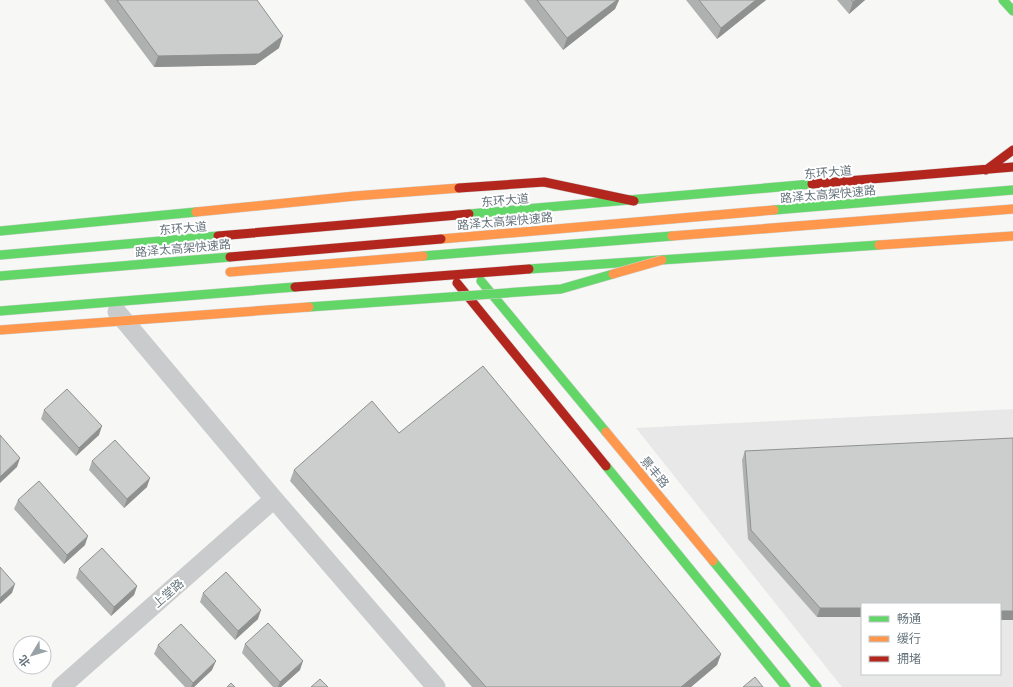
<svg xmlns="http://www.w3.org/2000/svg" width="1013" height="687" viewBox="0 0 1013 687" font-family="Ubuntu,'Noto Sans SC',sans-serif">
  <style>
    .built { fill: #e7e8e7; fill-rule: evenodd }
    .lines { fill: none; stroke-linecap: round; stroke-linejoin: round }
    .fast-casing { stroke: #d3d4d4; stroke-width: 10 }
    .slow-casing { stroke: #d3d4d4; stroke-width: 10 }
    .jam-casing { stroke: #d3d4d4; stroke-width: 10 }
    .street { stroke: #c9cbcc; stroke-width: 19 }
    .fast { stroke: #63d668; stroke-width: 9 }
    .slow { stroke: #ff974d; stroke-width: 9 }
    .jam { stroke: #b3261e; stroke-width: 9 }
    .fast-bridge-casing { stroke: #d3d3d3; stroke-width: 10; stroke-linecap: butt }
    .slow-bridge-casing { stroke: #d3d3d3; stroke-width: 10; stroke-linecap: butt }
    .fast-bridge { stroke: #63d668; stroke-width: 9 }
    .slow-bridge { stroke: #ff974d; stroke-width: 9 }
    .wall { fill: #afb1b1 }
    .shaded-wall { fill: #8f9090 }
    .building { fill: #cccece; stroke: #8f9090 }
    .labels { text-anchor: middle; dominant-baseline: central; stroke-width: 4; stroke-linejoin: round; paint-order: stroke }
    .street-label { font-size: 12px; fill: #66747d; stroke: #fff }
  </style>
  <rect width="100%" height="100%" fill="#f7f7f6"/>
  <path class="built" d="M1013,409V687H842L636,428ZM862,604H1000V674H862Z"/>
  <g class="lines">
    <g class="fast-casing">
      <path id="fast" d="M1003,0L1013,11
        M774,210L1013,190
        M469,214L812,184
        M0,231L196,212
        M0,255L218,236
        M423,256L672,236
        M529,269L879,245
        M0,276L230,257
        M481,281L606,432
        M0,311L295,287
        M606,466L786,687
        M713,561L817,687"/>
    </g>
    <g class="slow-casing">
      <path id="slow" d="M196,212L355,196L459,188
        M672,236L1013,209
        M441,239L774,210
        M879,245L1013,236
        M230,272L423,256
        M606,432L713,561"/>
    </g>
    <g class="jam-casing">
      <path id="jam" d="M986,170L1013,150
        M812,184L1013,167
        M459,188L544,182L634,201
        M218,236L469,214
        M230,257L441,239
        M457,283L606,466
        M295,287L529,269"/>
    </g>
    <path class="street" d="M117,312L274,499L436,687
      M61,687L274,499"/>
    <use href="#fast" class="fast"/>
    <use href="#slow" class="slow"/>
    <use href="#jam" class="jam"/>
    <g class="fast-bridge-casing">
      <path id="fast-bridge" d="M309,307L561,289L613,274"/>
    </g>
    <g class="slow-bridge-casing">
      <path id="slow-bridge" d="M613,274L662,260
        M0,330L309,307"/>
    </g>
    <use href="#fast-bridge" class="fast-bridge"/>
    <use href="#slow-bridge" class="slow-bridge"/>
  </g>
  <path class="wall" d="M104,0H257L279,48L255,65L154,67Z
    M524,0H619L615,9L563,50Z
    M686,0H766L717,39Z
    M837,0H865L849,14Z
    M44,410L99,435L76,456L41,419Z
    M745,451L862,604V617H817L748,539L742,460Z
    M92,461L147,487L124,508L89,470Z
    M294,470L721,654L717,665L691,687H472L290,481Z
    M18,500L85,545L64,564L14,509Z
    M79,569L137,586L134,595L111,616L76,578Z
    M203,593L258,619L235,640L200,602Z
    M245,644L300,670L281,687H273L242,653Z
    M158,645L212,670L194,687H185L154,654Z"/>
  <path class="shaded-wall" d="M617,0H619L615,9L563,50L567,38Z
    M756,0H766L717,39L721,28Z
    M856,0H865L849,14L853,2Z
    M283,36L279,48L255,65L154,67L158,56Z
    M102,426L99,435L76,456L79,448Z
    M20,458L17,467L0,483V477Z
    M150,478L147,487L124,508L127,499Z
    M88,536L85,545L64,564L67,555Z
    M15,584L12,593L0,604V598Z
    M137,586L134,595L111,616L114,607Z
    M820,608H862V617H817Z
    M261,610L258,619L235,640L238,631Z
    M1000,611H1013V620H1000Z
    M721,654L717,665L691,687H681Z
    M216,661L212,670L194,687H191L193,683Z
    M303,661L300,670L281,687H278L280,682Z"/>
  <path class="building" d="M117,0H257L283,36L259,54L158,56Z
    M537,0H617L567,38Z
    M699,0H756L721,28Z
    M851,0H856L853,2Z
    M483,366L721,654L681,687H486L294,470L372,401L399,433Z
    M67,389L102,426L79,448L44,410Z
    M0,435L20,458L0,477Z
    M1013,438V611H1000V604H862V608H820L751,530L745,451Z
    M115,440L150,478L127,499L92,461Z
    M39,481L88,536L67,555L18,500Z
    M102,548L137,586L114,607L79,569Z
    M0,567L15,584L0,598Z
    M226,572L261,610L238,631L203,593Z
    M268,623L303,661L280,682L245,644Z
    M181,624L216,661L193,683L158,645Z
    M755,677L763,687H743Z
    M320,679L328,687H311Z
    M231,683L235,687H227Z"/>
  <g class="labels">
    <g class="street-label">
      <text transform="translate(828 172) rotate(-5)">东环大道</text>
      <text transform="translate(828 194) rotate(-5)">路泽太高架快速路</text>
      <text transform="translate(505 200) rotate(-5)">东环大道</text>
      <text transform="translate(505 221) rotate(-5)">路泽太高架快速路</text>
      <text transform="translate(183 228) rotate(-5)">东环大道</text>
      <text transform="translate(183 248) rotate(-5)">路泽太高架快速路</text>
      <text transform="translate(655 472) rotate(50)">景丰路</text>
      <text transform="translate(168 593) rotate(-41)">上堂路</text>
    </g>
  </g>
  <rect x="861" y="603" width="140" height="72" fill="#ffffff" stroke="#c2c7cb"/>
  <rect x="869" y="616" width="20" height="6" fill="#63d668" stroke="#c2c7cb"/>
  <text x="897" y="623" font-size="12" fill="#66747d">畅通</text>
  <rect x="869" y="636" width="20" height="6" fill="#ff974d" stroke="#c2c7cb"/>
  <text x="897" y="643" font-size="12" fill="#66747d">缓行</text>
  <rect x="869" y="656" width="20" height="6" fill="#b3261e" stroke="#c2c7cb"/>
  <text x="897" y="663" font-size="12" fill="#66747d">拥堵</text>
  <g transform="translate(32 655) rotate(232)"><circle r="19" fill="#ffffff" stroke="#c2c7cb"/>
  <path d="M0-3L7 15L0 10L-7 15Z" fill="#99a2a7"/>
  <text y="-6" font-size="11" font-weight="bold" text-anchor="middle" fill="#66747d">北</text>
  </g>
</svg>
